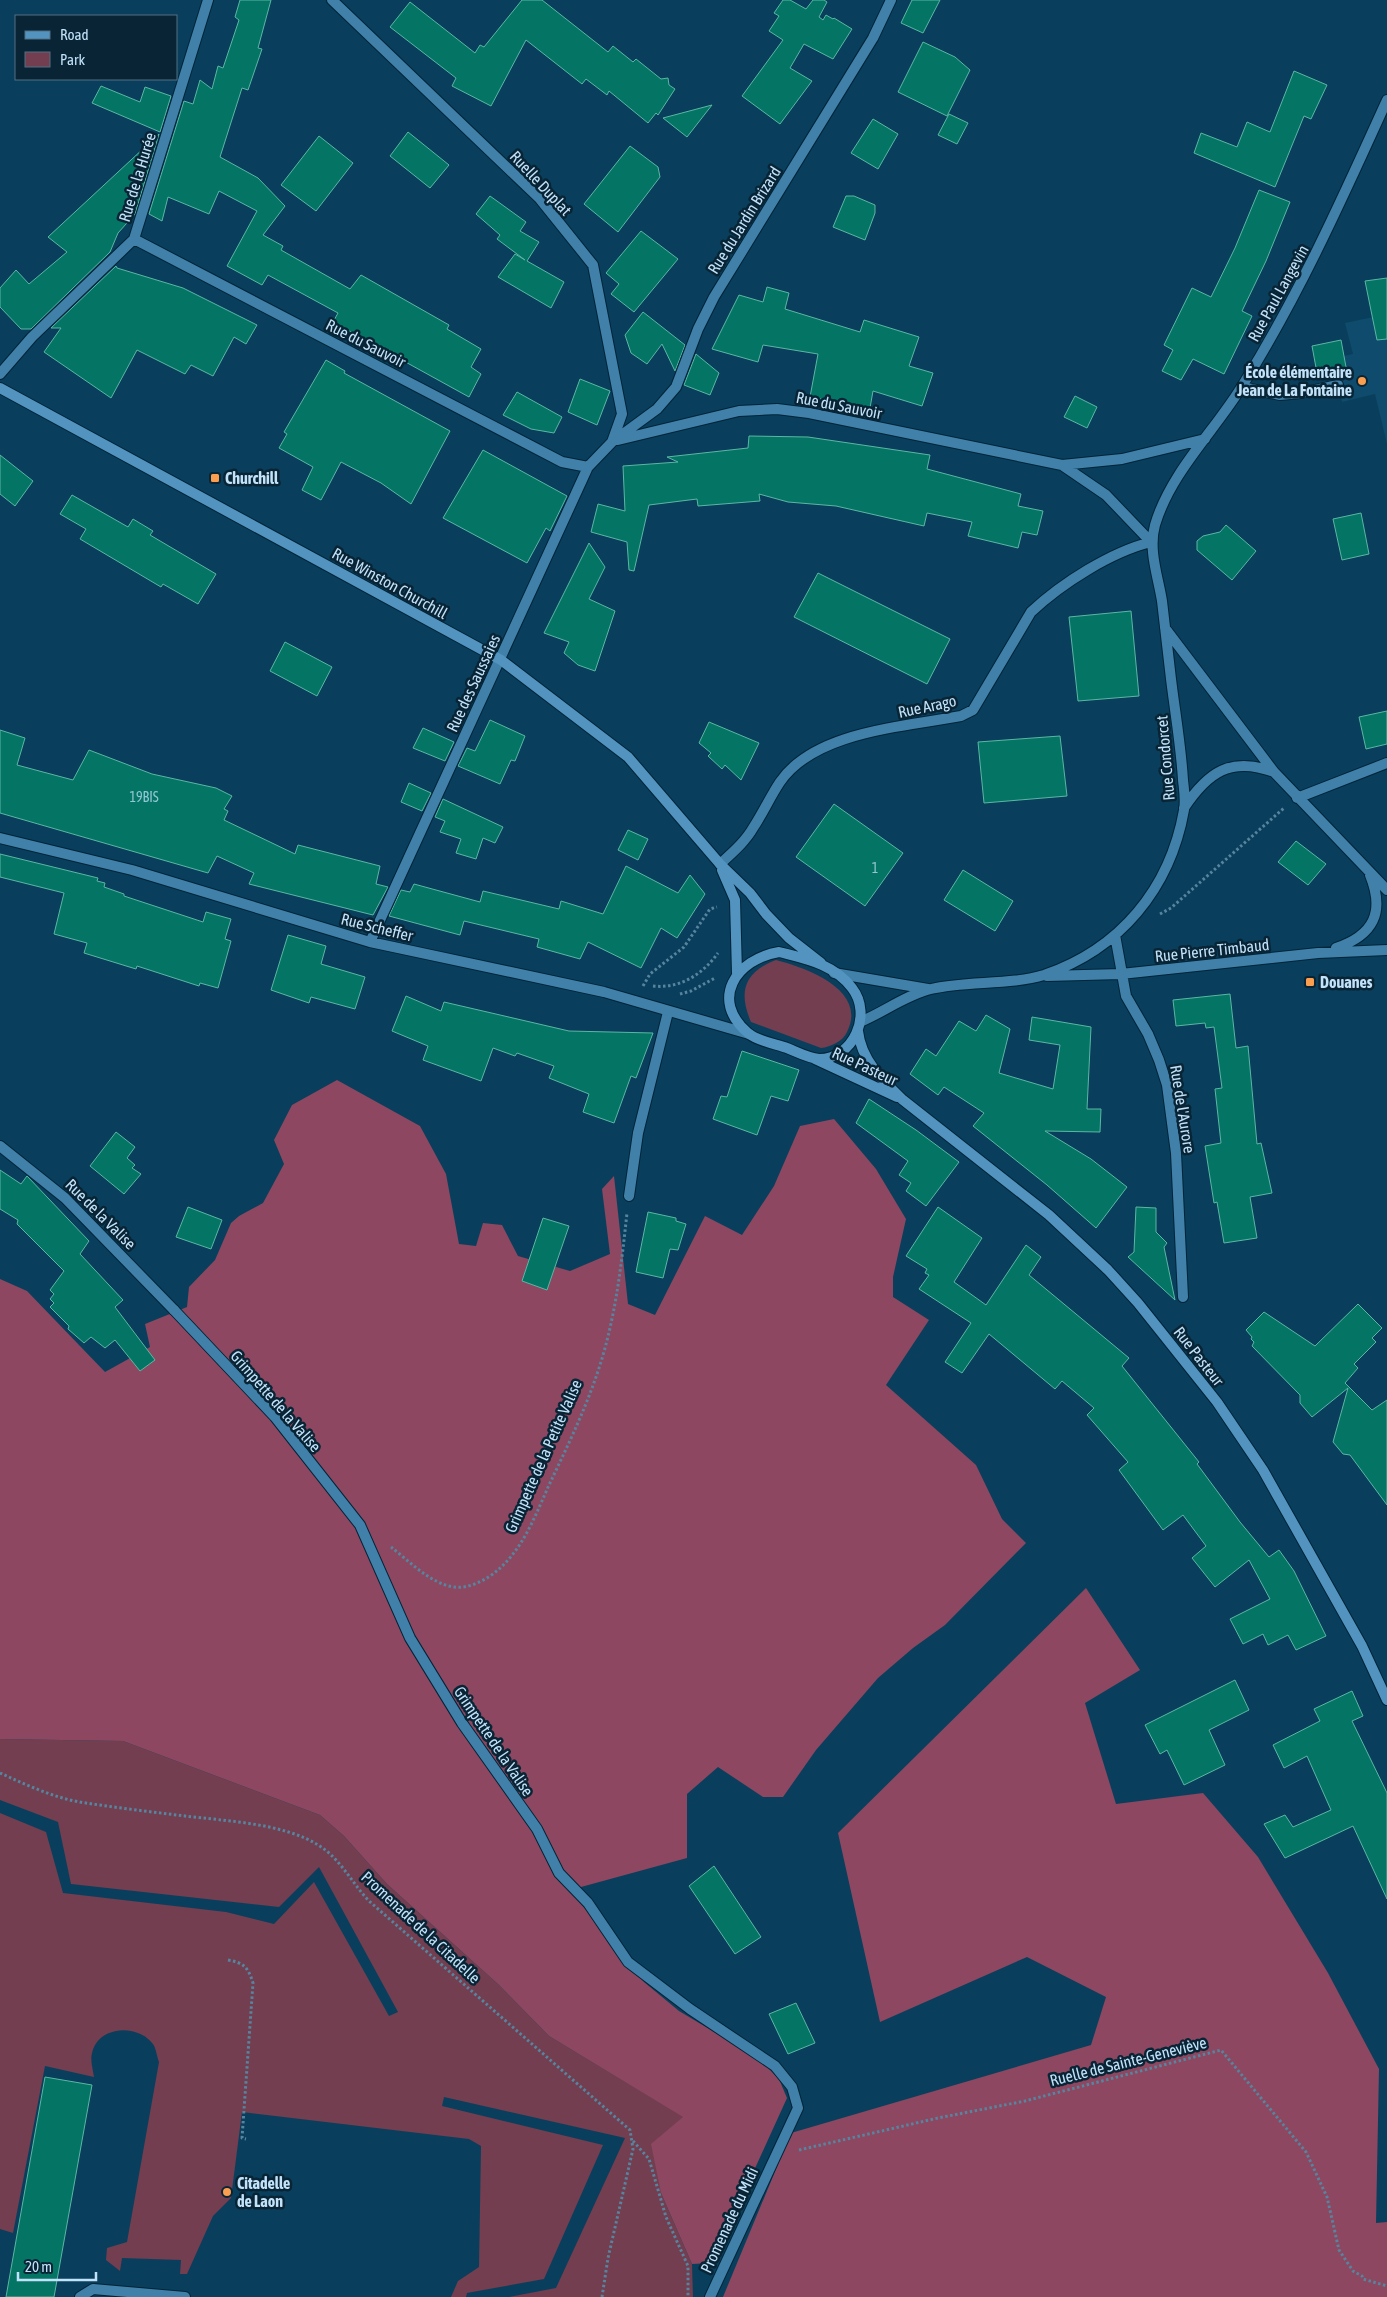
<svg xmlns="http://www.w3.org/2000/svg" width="1387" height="2297" viewBox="0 0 1387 2297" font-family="'Asap Condensed',sans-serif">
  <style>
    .built { fill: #0e4b6c }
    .green { fill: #723e50 }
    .forest { fill: #8d4760 }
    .building { fill: #047565; stroke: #5cb6a4 }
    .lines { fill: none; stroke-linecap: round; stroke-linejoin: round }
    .lane-casing { stroke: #012438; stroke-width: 12 }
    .street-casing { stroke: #012438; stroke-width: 12 }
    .secondary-casing { stroke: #012438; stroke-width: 12 }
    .path { stroke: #57849e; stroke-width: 3; stroke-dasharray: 2.5 2.5; stroke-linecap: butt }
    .lane { stroke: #4080a9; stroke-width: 10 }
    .street { stroke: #4080a9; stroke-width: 10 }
    .secondary { stroke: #5294bf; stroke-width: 10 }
    .poi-dot { fill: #fa9f4f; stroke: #082435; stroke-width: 2 }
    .labels { text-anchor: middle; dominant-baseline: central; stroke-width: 5; stroke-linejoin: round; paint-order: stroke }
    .number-label { font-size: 14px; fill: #92c7d4 }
    .street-label { font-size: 16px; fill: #c2e2f9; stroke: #082435 }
    .poi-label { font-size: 16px; font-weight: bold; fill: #c2e2f9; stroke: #082435; text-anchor: start }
  </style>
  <rect width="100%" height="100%" fill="#093f5c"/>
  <path class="built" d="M1387,314V444L1375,394L1342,402L1336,376L1347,373L1344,356L1353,354L1345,323Z"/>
  <path class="green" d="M776,960C807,968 868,990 847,1032C843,1041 831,1047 821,1048L751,1022C738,992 744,972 776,960Z
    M0,1739L123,1741L320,1815L344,1836L387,1884L499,1985L549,2036L684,2117L661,2193L692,2264L693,2297H509L556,2288L625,2138L444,2097L442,2106L603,2145L544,2279L467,2293L466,2297H451L458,2281L479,2267L481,2146L469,2139L242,2112L231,2198L213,2216L187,2274H180L181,2260L122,2258L120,2271L106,2260L107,2248L127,2242L159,2062C157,2057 156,2048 153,2044C137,2023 98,2026 92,2053C90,2060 93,2070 94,2077L45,2066L13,2233L0,2229V1813L46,1832L63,1893L226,1912L274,1924L314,1882L389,2016L398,2012L319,1867L279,1907L71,1884L58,1822L0,1800Z"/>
  <path class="forest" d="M337,1080L420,1126L446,1174L459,1244L476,1246L483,1223L502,1225L518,1256L570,1271L610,1254L602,1189L614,1176L628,1304L655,1315L705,1216L742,1235L774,1186L800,1126L834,1119L876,1169L906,1219L893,1277V1297L929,1320L886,1385L976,1465L1002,1519L1026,1543L945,1625L913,1648L878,1678L816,1750L783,1797H763L718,1767L687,1794V1858L570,1890L644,1982L679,2011L758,2058L779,2079L787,2098L712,2263L692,2264L661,2193L651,2144L683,2117L549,2036L499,1985L387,1884L344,1836L320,1815L123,1741L0,1739V1279L27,1291L105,1372L150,1347L145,1324L187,1307L189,1287L215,1260L231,1223L239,1216L263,1203L284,1164L274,1140L292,1105Z
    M1086,1588L1140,1670L1085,1703L1116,1804L1203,1793L1258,1857L1328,1973L1379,2069L1376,2223L1387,2222V2297H723L791,2133L1091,2045L1106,1997L1027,1957L880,2022L838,1833Z"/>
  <path class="building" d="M240,0H271L258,48L262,49L248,90L242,88L220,157L258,178L285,206L263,235L283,246L281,250L350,289L361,275L449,325L447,329L481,349L471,367L481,374L469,397L333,322L338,313L268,275L262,285L227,266L257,211L219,191L209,214L168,197L162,221L149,214L184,101L193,104L200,80L212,89L218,66L223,68L239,20L235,17Z
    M522,0H542L608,52L613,46L633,62L636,59L661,79L668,78L669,85L675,89L658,115L656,113L648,123L609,91L607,95L586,79L582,84L526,40L491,106L452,86L456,78L390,27L410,2L475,53L480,45L484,47Z
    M783,0H790L806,9L813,0H824L827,2L819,17L823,20L826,15L833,19L834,18L852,29L833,59L804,44L790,68L812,81L780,124L742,96L783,40L769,31L779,16L774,13Z
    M912,0H940L923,33L901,23Z
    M923,42L955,57L970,70L947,116L898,92Z
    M1294,71L1327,85L1311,119L1304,116L1275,187L1194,153L1201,133L1237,147L1247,122L1270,132Z
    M101,86L140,102L145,87L171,96L160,132L92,103Z
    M712,105L687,137L663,118Z
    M949,114L968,123L957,144L938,135Z
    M873,119L898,134L878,169L851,153Z
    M408,132L449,165L430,188L390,156Z
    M159,134L135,214L118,233L110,252L31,329H21L0,307V288L16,270L29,284L67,252L48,237Z
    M319,136L353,163L316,211L281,185Z
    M630,146L658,167L660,177L618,232L584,204Z
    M1259,190L1290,202L1266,261L1242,311L1252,316L1224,374L1193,359L1181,380L1162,371L1173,350L1164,345L1192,288L1211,297L1235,248Z
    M490,196L526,222L520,231L539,242L527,261L564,282L551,308L498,277L515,254L525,260L497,239L500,235L476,214Z
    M846,196H854L875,205V213L865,240L833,227Z
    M641,231L678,259L634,312L611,294L619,284L606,273Z
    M116,266L117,268L183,288L257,325L246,344L234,337L213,376L191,365L185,374L137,350L111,398L44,352L61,328H51Z
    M1387,278V339L1377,340L1365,281Z
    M767,287L789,293L785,309L860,332L864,320L919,337L909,366L933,373L922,406L873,391L870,408L810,397L818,354L763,345L758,362L712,349L739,295L763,302Z
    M643,312L685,345L675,371L662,344L647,364L631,353L625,335Z
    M1341,340L1346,367L1317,373L1312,346Z
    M696,354L719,373L710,395L684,385Z
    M326,360L345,371L344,373L450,431L411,504L381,483L341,462L321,500L302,490L313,467L279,448L287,434L284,432Z
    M580,379L610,391L597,425L568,412Z
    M517,392L562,417L554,433L531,429L503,415Z
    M1075,396L1097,407L1087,428L1064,417Z
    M749,436L808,437L930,455L927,469L1021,494L1018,506L1043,511L1037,535L1022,532L1018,548L968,536L972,522L927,513L924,526L836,506L788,502L759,494L760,501L698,506L697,499L649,505L634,571L629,570L627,542L591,532L598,504L625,511L623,466L678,462L667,457L748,448Z
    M483,450L567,496L550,531L546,528L527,563L443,518Z
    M0,455L33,481L15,506L0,494Z
    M72,495L128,527L133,519L153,531L150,535L216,574L198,604L163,584L161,587L80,539L86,529L60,514Z
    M1361,513L1369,554L1342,560L1333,519Z
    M1226,525L1256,551L1232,580L1197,550V541L1203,536L1220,532Z
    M589,543L605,567L589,599L615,611L595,671L578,665L564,653L569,642L544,633Z
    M818,573L950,639L927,684L794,617Z
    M1131,611L1139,696L1078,701L1069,617Z
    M285,642L332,667L317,696L270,671Z
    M1387,711V744L1366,749L1359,717Z
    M490,720L525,736L515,761L511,760L500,784L458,766L467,748L475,751Z
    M709,722L759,743L741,780L725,765L722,769L708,756L711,753L699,743Z
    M423,728L454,742L445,761L413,748Z
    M0,730L25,738L17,765L43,772L73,780L89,750L152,774L216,788L232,796L224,809L228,811L224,820L295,854L298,845L380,866L376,884L388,887L373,915L249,884L254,873L217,856L208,873L0,813Z
    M1060,736L1067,796L984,803L978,742Z
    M409,783L431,793L422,811L401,802Z
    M443,799L503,827L495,843L483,838L476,859L456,853L461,839L440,832L445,821L435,817Z
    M834,804L903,853L865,906L796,857Z
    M628,830L648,839L638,860L618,850Z
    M1296,841L1326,864L1308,885L1278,862Z
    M0,854L98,878L97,881L105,883L104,887L124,894V896L203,922L206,912L231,919L225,939L231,941L218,988L200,983L199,986L137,966L136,969L84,953L87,943L54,934L64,893L0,877Z
    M626,866L678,893L690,875L705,894L677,938L661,928L641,968L588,942L580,959L537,947L539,939L464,921L460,935L389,916L401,890L410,892L414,884L480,902L483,891L559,909L561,901L603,914Z
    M963,870L1013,901L995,931L944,900Z
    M288,935L326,946L321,964L365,977L355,1009L311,997L309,1003L271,990Z
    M1230,994L1236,1048L1248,1046L1257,1144L1261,1143L1272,1193L1250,1197L1257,1238L1224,1243L1217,1202L1214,1203L1205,1146L1221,1143L1215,1089L1222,1088L1214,1027L1206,1028L1205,1023L1176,1026L1173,1000Z
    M406,996L441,1011L444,1002L569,1031L653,1033L636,1078L631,1076L614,1123L583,1112L589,1094L549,1078L554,1066L517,1053L515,1056L493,1048L481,1081L423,1060L428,1046L392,1031Z
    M986,1015L1010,1029L999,1073L1053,1089L1060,1045L1029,1040L1032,1017L1091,1027L1087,1109H1101L1100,1132L1045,1131L1091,1159L1127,1187L1096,1228L1047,1185L973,1126L984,1113L944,1087L938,1095L910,1074L926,1049L936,1056L959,1021L976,1031Z
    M742,1051L799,1070L788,1101L771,1096L757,1135L713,1119L721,1096L727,1097Z
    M869,1099L916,1130L959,1162L926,1206L906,1191L911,1183L899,1175L908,1161L856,1123Z
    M116,1132L135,1147L127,1158L135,1165L132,1168L141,1174L124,1194L90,1166Z
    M0,1170L21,1184L27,1176L89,1241L80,1254L123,1300L115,1307L155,1360L140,1371L115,1340L105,1348L91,1337L84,1343L68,1329L69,1326L50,1307L54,1303L50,1299L54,1294L50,1290L64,1271L17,1224L18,1220L0,1209Z
    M188,1207L222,1220L211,1249L176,1237Z
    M938,1207L982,1238L954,1282L986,1305L1026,1245L1041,1257L1029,1275L1129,1358L1122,1366L1199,1462L1197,1464L1240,1522L1269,1557L1279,1550L1294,1571L1326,1636L1296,1650L1288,1635L1268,1645L1263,1634L1243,1644L1230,1619L1270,1599L1249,1560L1215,1587L1192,1558L1206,1546L1183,1515L1163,1530L1119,1470L1128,1462L1087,1415L1094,1408L1062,1381L1055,1389L989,1334L962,1373L945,1362L971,1323L919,1289L929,1275L925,1273L927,1269L906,1256Z
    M1136,1207L1156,1208V1232L1167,1243L1164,1247L1175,1300L1128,1257L1134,1252Z
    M648,1212L676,1218V1221L686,1224L678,1250L670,1249L663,1278L636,1272Z
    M543,1218L569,1226L547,1290L522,1281Z
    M1358,1304L1382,1328L1372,1338L1376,1342L1354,1364L1358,1368L1345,1383L1372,1410L1387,1400V1505L1350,1455L1343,1454L1333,1442L1348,1388L1312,1417L1300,1403V1395L1252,1346L1254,1342L1251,1339L1252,1337L1246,1330L1264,1312L1315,1346Z
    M1235,1680L1249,1710L1209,1730L1225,1765L1184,1785L1167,1750L1160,1754L1145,1725Z
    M1352,1691L1363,1716L1352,1721L1387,1793V1899L1353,1826L1285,1858L1264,1824L1285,1815L1293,1827L1331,1810L1307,1756L1284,1768L1273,1745L1320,1721L1314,1709Z
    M714,1866L761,1937L735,1954L689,1886Z
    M796,2003L815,2043L788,2054L769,2014Z
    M45,2077L92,2085L69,2213L54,2297H6Z"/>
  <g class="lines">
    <g class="lane-casing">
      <path id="lane" d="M1242,387L1280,395L1301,393L1338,385
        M629,1196L638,1133L668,1012
        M174,1310L275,1417L360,1525L410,1638L462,1723L537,1829L559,1873L588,1903L628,1962L690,2009L775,2066L792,2087L798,2108L710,2297
        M80,2297L93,2289L185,2297"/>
    </g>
    <g class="street-casing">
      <path id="street" d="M332,0L540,199L593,265L622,414L612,442
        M134,239L562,462L588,467
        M0,374L32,337L134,239L208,0
        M618,440L739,411L777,409L809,413L1062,465L1122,459L1205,439
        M1062,465L1106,495L1151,542
        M1165,628L1274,772L1387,890
        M1297,798L1387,763
        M1184,808C1208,772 1231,756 1274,772
        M0,838L132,870L370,942L604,992L749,1034
        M720,864C732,853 745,842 753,828C763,813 770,797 780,782C815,731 904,727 961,716L973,710L1031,612C1062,583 1111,552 1151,542
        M1115,935L1126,996L1148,1034L1159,1060L1167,1085L1176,1153L1183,1297
        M370,942L588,467L612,442L657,409L676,387L698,329L714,297L873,38L891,0
        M1336,948C1374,935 1385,912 1370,875
        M834,973L928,989
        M1047,976L1121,974L1318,953L1387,950
        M860,1022C884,1012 906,995 931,989C965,981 1012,985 1044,975C1120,949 1170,889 1184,810C1186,800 1184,790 1183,780C1181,746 1175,712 1171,679C1168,653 1165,627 1162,601C1158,576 1148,550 1155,525C1171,471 1216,430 1244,383C1300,293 1343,197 1387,100
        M0,1146L65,1198L174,1310"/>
    </g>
    <g class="secondary-casing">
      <path id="secondary" d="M0,388L501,660L628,757L720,864L750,893L766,914L789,938L821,963
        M722,870L735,900L737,973
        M779,952C806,959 834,964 852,988C873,1015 853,1059 819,1059C808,1058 797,1052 787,1048C776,1044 757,1041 748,1033C709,1000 736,959 779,952Z
        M858,1031C861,1060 883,1081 903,1100L1049,1215L1108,1270L1138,1303L1217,1402L1263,1470L1362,1646L1387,1700
        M815,1059L897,1097"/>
    </g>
    <path class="path" d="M1160,914L1171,908L1284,808
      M643,986L650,974L684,947L710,909L717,907
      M653,986C680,989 703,974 718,953
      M680,994L691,991L715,978
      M391,1547C409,1561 431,1584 454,1587C470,1589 488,1579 499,1569C524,1547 536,1514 549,1485C570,1441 592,1396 605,1348C617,1304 622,1259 627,1213
      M0,1773C27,1785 56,1799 86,1803C119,1808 152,1812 185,1816C225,1821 283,1823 318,1845C340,1858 351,1882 369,1901L630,2130L633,2149L608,2258L602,2297
      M228,1960C244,1963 248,1967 253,1983L242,2138L246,2139
      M633,2141L649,2159L666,2217L688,2266V2297
      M799,2150L938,2118L1025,2101L1221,2050L1306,2152L1327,2197L1339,2250L1353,2271L1362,2276L1363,2279L1387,2286"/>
    <use href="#lane" class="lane"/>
    <use href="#street" class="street"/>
    <use href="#secondary" class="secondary"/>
  </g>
  <g class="poi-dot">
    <circle cx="1362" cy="381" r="5"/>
    <rect x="210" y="473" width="10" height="10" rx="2.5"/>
    <rect x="1305" y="977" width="10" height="10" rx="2.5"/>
    <circle cx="227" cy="2192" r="5"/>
  </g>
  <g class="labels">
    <g class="number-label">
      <text x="144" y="797">19BIS</text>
      <text x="875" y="868">1</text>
    </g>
    <g class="street-label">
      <text transform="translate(137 177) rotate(-73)">Rue de la Hurée</text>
      <text transform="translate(541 183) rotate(47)">Ruelle Duplat</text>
      <text transform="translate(744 220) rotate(-58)">Rue du Jardin Brizard</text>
      <text transform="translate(1278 293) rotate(-61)">Rue Paul Langevin</text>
      <text transform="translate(366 343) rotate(27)">Rue du Sauvoir</text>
      <text transform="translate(839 405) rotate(11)">Rue du Sauvoir</text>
      <text transform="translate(390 583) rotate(29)">Rue Winston Churchill</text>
      <text transform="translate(473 683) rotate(-65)">Rue des Saussaies</text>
      <text transform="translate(927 706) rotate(-12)">Rue Arago</text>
      <text transform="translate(1165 758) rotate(-95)">Rue Condorcet</text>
      <text transform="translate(377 927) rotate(14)">Rue Scheffer</text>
      <text transform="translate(1212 950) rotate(-6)">Rue Pierre Timbaud</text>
      <text transform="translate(865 1066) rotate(25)">Rue Pasteur</text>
      <text transform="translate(1183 1109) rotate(81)">Rue de l'Aurore</text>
      <text transform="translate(101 1214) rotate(45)">Rue de la Valise</text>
      <text transform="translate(1199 1356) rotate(52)">Rue Pasteur</text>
      <text transform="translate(276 1401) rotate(49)">Grimpette de la Valise</text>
      <text transform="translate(543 1456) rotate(-66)">Grimpette de la Petite Valise</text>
      <text transform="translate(494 1741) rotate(56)">Grimpette de la Valise</text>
      <text transform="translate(421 1927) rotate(43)">Promenade de la Citadelle</text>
      <text transform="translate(1128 2061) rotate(-14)">Ruelle de Sainte-Geneviève</text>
      <text transform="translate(729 2220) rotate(-65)">Promenade du Midi</text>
    </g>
    <g class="poi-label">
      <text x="1352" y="372" text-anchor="end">École élémentaire<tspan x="1352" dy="18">Jean de La Fontaine</tspan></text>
      <text x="225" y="478">Churchill</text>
      <text x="1320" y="982">Douanes</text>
      <text x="237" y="2183">Citadelle<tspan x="237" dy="18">de Laon</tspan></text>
    </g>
  </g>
  <rect x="15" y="15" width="162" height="65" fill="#082435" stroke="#527083"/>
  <rect x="25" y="31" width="25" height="8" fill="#5294bf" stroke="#527083"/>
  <text x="60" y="40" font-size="15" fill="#c2e2f9">Road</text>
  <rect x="25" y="52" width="25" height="15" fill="#723e50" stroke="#527083"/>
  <text x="60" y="65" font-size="15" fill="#c2e2f9">Park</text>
  <path d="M18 2272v8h78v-8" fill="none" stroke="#c2e2f9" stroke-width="2.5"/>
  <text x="25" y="2272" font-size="15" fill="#c2e2f9" stroke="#082435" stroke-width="4" paint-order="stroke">20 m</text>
</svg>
